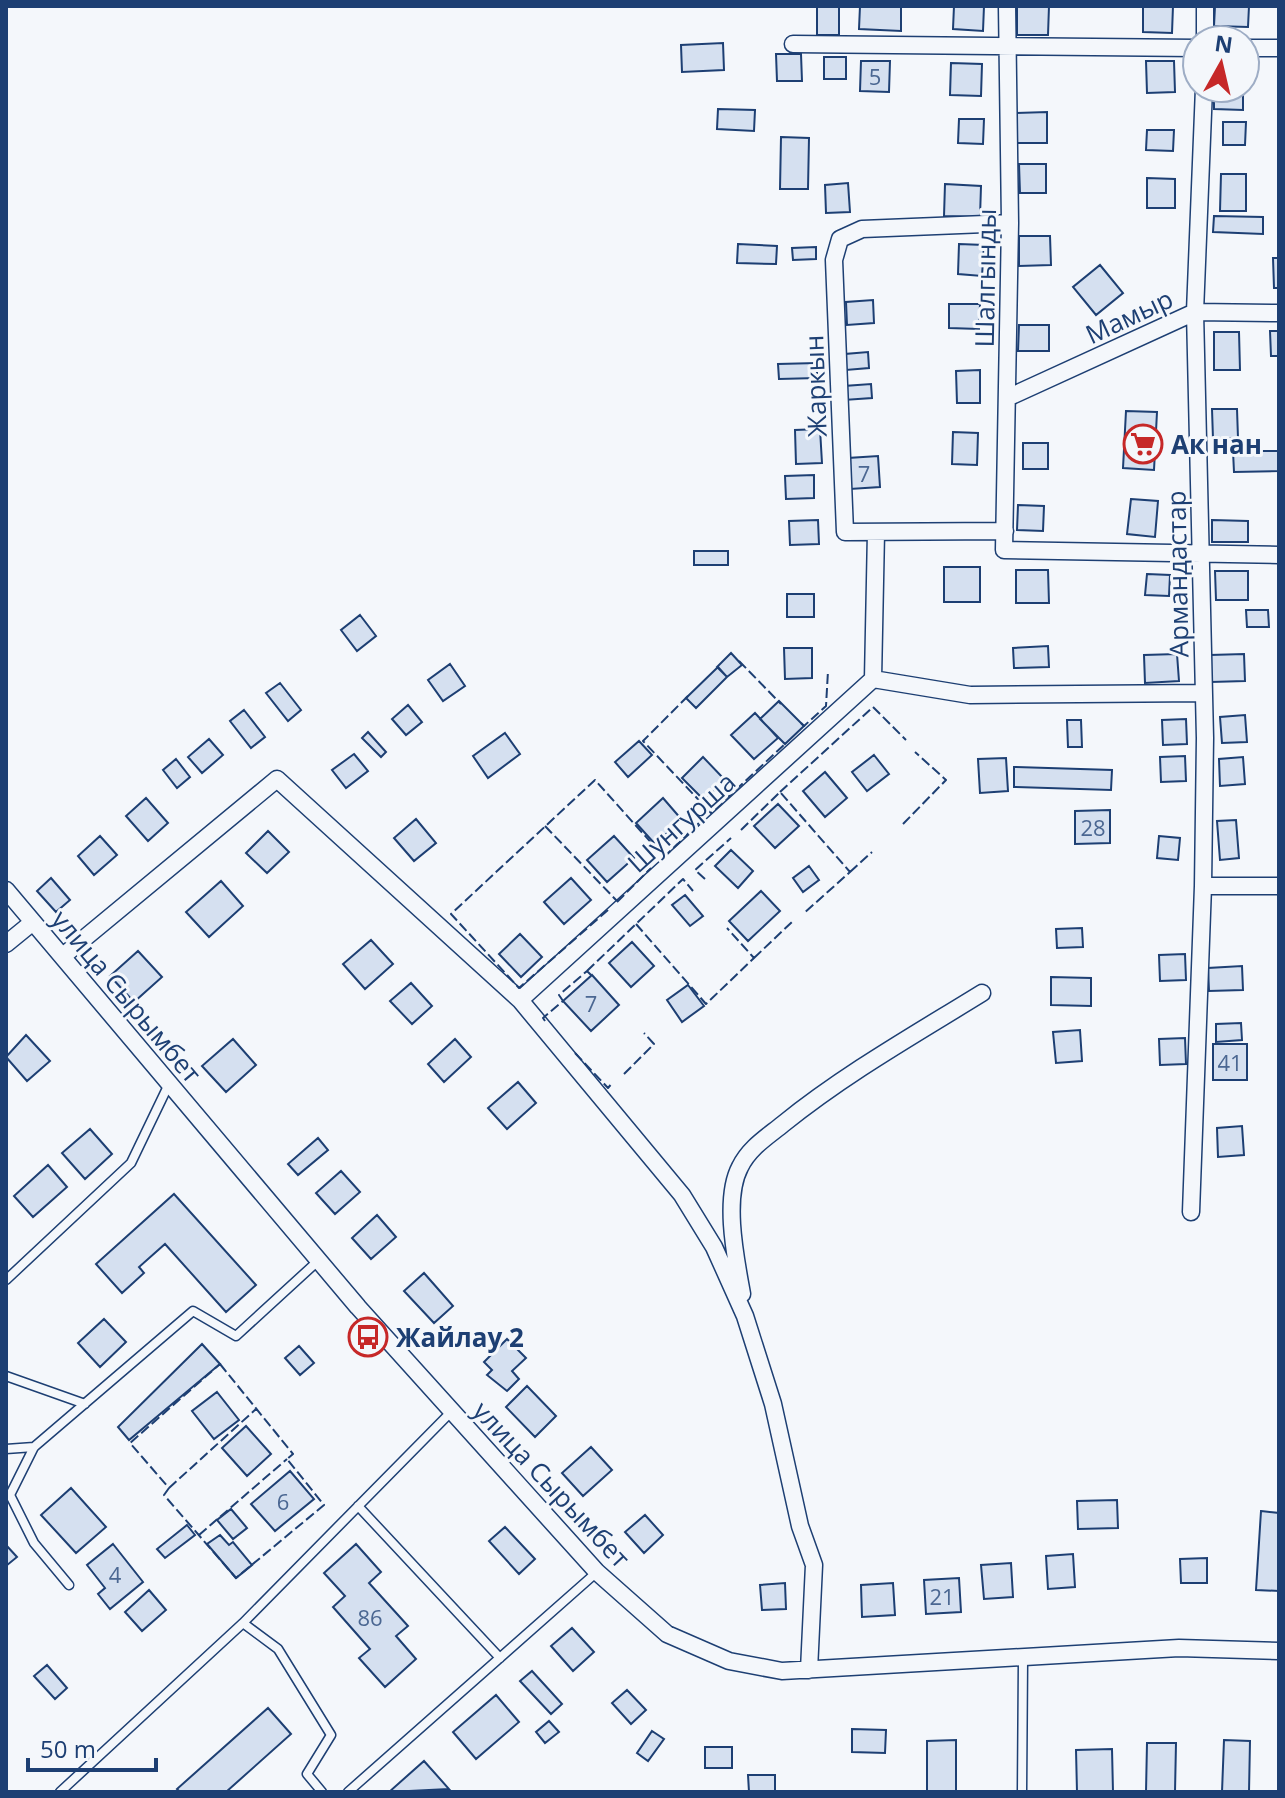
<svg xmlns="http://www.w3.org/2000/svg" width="1285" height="1798" viewBox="0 0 1285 1798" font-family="'Open Sans',sans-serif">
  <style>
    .building { fill: #d5e0f0; stroke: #1d3f73; stroke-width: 2 }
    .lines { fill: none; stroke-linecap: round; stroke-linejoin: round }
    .lane-casing { stroke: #1d3f73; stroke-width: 11 }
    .street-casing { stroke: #1d3f73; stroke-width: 19 }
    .lane { stroke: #f4f7fb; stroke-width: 8 }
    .street { stroke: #f4f7fb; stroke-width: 16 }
    .fence { stroke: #1d3f73; stroke-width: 2; stroke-dasharray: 10 4; stroke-linecap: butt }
    .labels { text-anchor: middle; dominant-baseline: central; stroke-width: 6; stroke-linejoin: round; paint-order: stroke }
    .number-label { font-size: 22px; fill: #4b6792 }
    .street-label { font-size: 26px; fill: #1d3f73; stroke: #f4f7fb }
    .poi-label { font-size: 26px; font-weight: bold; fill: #1d3f73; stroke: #f4f7fb; text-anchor: start }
  </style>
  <rect width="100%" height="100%" fill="#f4f7fb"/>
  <path class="building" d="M860,6H901V31L859,29Z
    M954,6H984L983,31L953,29Z
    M1017,6H1049L1048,35H1017Z
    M1143,6H1173L1172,33L1143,32Z
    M1215,6H1249L1248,27L1214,26Z
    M817,7H839V35H817Z
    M723,43L724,70L682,72L681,45Z
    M776,54H801L802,81H777Z
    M824,57H846V79H824Z
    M861,61H890L889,92L860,91Z
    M1146,61H1174L1175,92L1147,93Z
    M951,63L982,64L981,96L950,95Z
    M1214,88H1243V110L1214,109Z
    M718,109L755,110L754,131L717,129Z
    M1047,112V143H1017L1016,113Z
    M959,119H984L983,144L958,143Z
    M1223,122H1246L1245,145H1223Z
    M1147,130H1174L1173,151L1146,150Z
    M781,137L809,138L808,189H780Z
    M1019,164H1046V193H1020Z
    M1221,174H1246V211H1220Z
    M1147,178L1175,179V208H1147Z
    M848,183L850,212L826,213L825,185Z
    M945,184L981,186L980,217L944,216Z
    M1214,216L1263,217V234L1213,232Z
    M1019,236H1050L1051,265L1019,266Z
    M738,244L777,246L776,264L737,263Z
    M959,244L984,245L982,276L958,274Z
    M816,247V259L793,260L792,248Z
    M1273,258H1279V288H1274Z
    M1100,265L1123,293L1096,315L1073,287Z
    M873,300L874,323L847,325L846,302Z
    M949,304H980L979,329L949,328Z
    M1019,325H1049V351H1018Z
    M1270,331H1279V356H1271Z
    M1214,332H1239L1240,370H1214Z
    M868,352L869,368L846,370L845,354Z
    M817,363V378L779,379L778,364Z
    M980,370V403H957L956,371Z
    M871,384L872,398L844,400V386Z
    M1212,409H1237L1238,438L1213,439Z
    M1126,411L1157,412L1154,470L1123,468Z
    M820,429L822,463L796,464L795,430Z
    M953,432L978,433L977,465L952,464Z
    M1023,443H1048V469H1023Z
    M1233,451H1279V471L1234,472Z
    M878,456L880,487L850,489L848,458Z
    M814,475V498L786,499L785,476Z
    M1131,499L1158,501L1155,537L1127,534Z
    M1018,505L1044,506L1043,531L1017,530Z
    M818,520L819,544L790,545L789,521Z
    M1212,520L1248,521V542H1212Z
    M694,551H728V565H694Z
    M944,567H980V602H944Z
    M1016,570H1048L1049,603H1016Z
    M1215,571H1248V600H1216Z
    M1147,574L1170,575L1169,596L1145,595Z
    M787,594H814V617H787Z
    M1246,610H1268L1269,627H1247Z
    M360,615L376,636L357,651L341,630Z
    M1048,646L1049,667L1014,668L1013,648Z
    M784,648H812V678L785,679Z
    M731,653L742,665L727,677L717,667Z
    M1177,654L1179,681L1145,683L1144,655Z
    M1244,654L1245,681L1211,682L1210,655Z
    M450,664L465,686L443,701L428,680Z
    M718,667L727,677L696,708L686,698Z
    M280,683L301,710L288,721L266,693Z
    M779,701L804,726L785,744L760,719Z
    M408,705L422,722L406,735L392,719Z
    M244,710L265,737L251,748L230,721Z
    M755,713L778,738L754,759L731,735Z
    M1245,715L1247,742L1222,743L1220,717Z
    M1186,719L1187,744L1163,745L1162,720Z
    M1067,720H1081L1082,747H1068Z
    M368,732L386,752L381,757L362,738Z
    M505,733L520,754L488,778L473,756Z
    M209,739L223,755L202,773L188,757Z
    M639,741L652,755L628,777L615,762Z
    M354,754L368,771L346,788L332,770Z
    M874,755L889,774L867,791L852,772Z
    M1185,756L1186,781L1161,782L1160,757Z
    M703,757L725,780L704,800L682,778Z
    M1243,757L1245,784L1220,786L1219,759Z
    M1006,758L1008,791L980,793L978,759Z
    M176,759L190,777L177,788L163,770Z
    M1014,767L1112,770L1111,790L1014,787Z
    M825,772L847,798L825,817L803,791Z
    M146,798L168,823L148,841L126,816Z
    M663,798L682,820L655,844L636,823Z
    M778,804L799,826L775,848L754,826Z
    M1110,810V843L1075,844V811Z
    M416,819L436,843L414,861L394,838Z
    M1236,820L1239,858L1220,860L1217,821Z
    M268,831L289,852L267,873L246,853Z
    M100,836L117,855L94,875L78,856Z
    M614,836L634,858L607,882L587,860Z
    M1159,836L1180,838L1178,860L1157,858Z
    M731,850L753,871L738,888L715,866Z
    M809,866L819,880L803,892L793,878Z
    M51,878L70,900L56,912L37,891Z
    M571,878L591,900L564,924L544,902Z
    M221,881L243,906L209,937L186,912Z
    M761,891L780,911L748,941L729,921Z
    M685,895L703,916L690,926L672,905Z
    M1082,928L1083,947L1057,948L1056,929Z
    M520,934L542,957L521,977L499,954Z
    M371,940L393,964L365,989L343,964Z
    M632,942L654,966L631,987L609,963Z
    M138,951L162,977L134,1002L110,976Z
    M1185,954L1186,980L1160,981L1159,955Z
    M1242,966L1243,990L1209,991L1208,968Z
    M592,975L619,1005L591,1031L563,1001Z
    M1051,977L1091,978V1006L1051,1005Z
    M411,983L432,1006L412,1024L390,1001Z
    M688,985L704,1006L682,1022L667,1000Z
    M1241,1023L1242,1040L1216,1042V1024Z
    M1080,1030L1082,1061L1056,1063L1053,1032Z
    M26,1035L50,1061L27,1081L6,1057Z
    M1185,1038L1186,1064L1160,1065L1159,1039Z
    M233,1039L256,1065L226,1092L202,1066Z
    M455,1039L471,1057L444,1082L428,1064Z
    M1213,1044H1247V1080H1213Z
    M518,1082L536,1103L507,1129L488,1108Z
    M1242,1126L1244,1155L1218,1157L1217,1128Z
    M90,1129L112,1154L85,1179L62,1153Z
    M318,1138L328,1150L298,1175L288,1164Z
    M48,1165L67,1187L33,1217L14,1196Z
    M341,1171L360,1192L335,1214L316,1193Z
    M174,1194L256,1285L226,1312L165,1244L139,1267L144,1273L122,1293L96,1264Z
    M377,1215L396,1237L371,1259L352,1238Z
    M424,1273L453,1306L434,1323L404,1291Z
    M104,1319L126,1342L100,1367L78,1343Z
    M507,1339L526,1358L512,1371L519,1379L507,1391L487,1375L492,1370L484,1362Z
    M202,1344L220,1364L129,1440L118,1427Z
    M299,1346L314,1363L300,1375L285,1358Z
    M527,1386L556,1416L535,1437L506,1407Z
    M217,1392L239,1420L214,1439L192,1411Z
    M246,1426L271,1454L247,1476L222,1448Z
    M591,1447L612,1470L583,1496L562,1473Z
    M290,1471L314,1499L275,1531L251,1504Z
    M71,1488L106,1527L76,1553L41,1515Z
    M1117,1500L1118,1528L1078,1529L1077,1501Z
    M231,1509L247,1528L233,1539L217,1520Z
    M1261,1511L1279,1513V1591L1256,1590Z
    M645,1515L663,1535L644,1553L625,1532Z
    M187,1525L195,1535L165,1558L157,1549Z
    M505,1527L535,1559L519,1574L489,1541Z
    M220,1535L229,1545L233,1542L252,1565L236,1578L207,1544Z
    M113,1544L143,1582L110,1609L98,1594L105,1588L87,1565Z
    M356,1544L381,1572L369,1583L408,1626L396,1636L416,1659L385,1687L359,1658L370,1649L333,1607L345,1596L324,1573Z
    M6,1545L17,1557L6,1566Z
    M1073,1554L1075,1587L1048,1589L1046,1556Z
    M1207,1558V1583H1181L1180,1559Z
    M1011,1563L1013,1597L984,1599L981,1565Z
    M959,1578L961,1612L926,1614L924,1580Z
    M785,1583L786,1609L762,1610L760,1585Z
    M893,1583L895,1615L862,1617L861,1585Z
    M149,1590L166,1610L142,1631L125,1612Z
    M572,1628L594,1652L573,1671L551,1646Z
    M47,1665L67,1688L55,1699L34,1676Z
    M532,1671L562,1704L551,1714L520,1681Z
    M627,1690L646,1710L631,1724L612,1703Z
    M496,1695L519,1722L476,1759L453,1732Z
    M268,1708L291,1734L226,1792H180L177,1789Z
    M549,1721L559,1732L545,1743L536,1732Z
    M852,1729L886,1730L885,1753L852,1752Z
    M652,1731L664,1739L648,1761L637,1753Z
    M956,1740V1792H927V1741Z
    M1224,1740L1250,1741L1249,1792H1222Z
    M1147,1743H1176L1175,1792H1146Z
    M705,1747H732V1768H705Z
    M1112,1749L1113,1792H1077L1076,1750Z
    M424,1761L449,1789L389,1792Z
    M748,1775H775V1792H749Z"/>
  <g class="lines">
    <g class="lane-casing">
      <path id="lane" d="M6,1280L131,1163L169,1084
        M6,1376L85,1404
        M6,1449L34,1447
        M358,1506L500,1658
        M69,1585L34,1543L10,1495L34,1447L193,1311L236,1336L319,1260
        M243,1623L452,1411
        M60,1792L243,1623L278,1649L331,1735L307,1774L322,1792
        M348,1792L597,1572
        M1022,1792L1023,1660"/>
    </g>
    <g class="street-casing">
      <path id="street" d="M1007,6L1010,223L1004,550L1279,555
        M1205,40V6
        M793,44L1197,48
        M1245,48H1279
        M1204,88L1195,312L1205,738L1203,886H1279
        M1007,398L1195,312L1279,313
        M1005,531L845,532L834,260L840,239L862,229L1010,223
        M873,679L970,695L1204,693
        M873,679L876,532
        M6,890L358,1307L597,1572L667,1634L729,1661L782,1671L1179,1648L1279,1651
        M6,944L33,922
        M63,956L277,779L520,1000L682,1195L714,1247L745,1316L773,1404L800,1526L814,1565L809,1670
        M520,1000L873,679
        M1191,1212L1203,886
        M742,1294C736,1260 723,1199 740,1167C749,1148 767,1137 783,1124C845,1074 914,1035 982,993"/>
    </g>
    <use href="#lane" class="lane"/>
    <use href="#street" class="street"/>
    <path class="fence" d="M739,661L781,704
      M688,696L643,741L711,813L785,744
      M801,723L804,726L826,706L828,671
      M780,792L873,707L906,740
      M903,824L946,780L915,752
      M545,826L617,901
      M741,830L780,792L850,872L803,914
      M850,872L872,852
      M705,879L695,870L731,838
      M617,902L651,868
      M608,910L519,988L451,914L595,780L664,857L700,822
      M636,924L706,1004L754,958L727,928
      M754,958L793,921
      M587,971L683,879L693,891
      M545,1021L543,1018L563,1001L559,995L587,971L593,977
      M575,1053L608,1088L613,1082
      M624,1074L654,1044L644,1033
      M220,1364L293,1454L287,1459L324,1505L236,1578L164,1495L169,1488L130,1443Z
      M169,1488L256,1409
      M199,1535L287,1459"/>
  </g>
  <defs>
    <g id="supermarket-ring" transform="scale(2)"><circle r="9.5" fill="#f4f7fb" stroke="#c62828" stroke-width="1.5"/><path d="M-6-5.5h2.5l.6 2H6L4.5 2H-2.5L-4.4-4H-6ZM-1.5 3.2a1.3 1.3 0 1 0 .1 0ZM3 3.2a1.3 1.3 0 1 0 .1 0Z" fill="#c62828"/></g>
    <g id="bus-ring" transform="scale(2)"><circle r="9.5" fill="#f4f7fb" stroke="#c62828" stroke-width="1.5"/><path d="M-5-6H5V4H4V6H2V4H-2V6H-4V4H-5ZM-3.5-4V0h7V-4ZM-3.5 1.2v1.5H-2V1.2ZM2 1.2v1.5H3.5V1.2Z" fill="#c62828"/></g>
  </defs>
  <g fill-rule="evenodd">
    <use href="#supermarket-ring" x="1143" y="444"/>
    <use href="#bus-ring" x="368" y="1337"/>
  </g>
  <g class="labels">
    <g class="number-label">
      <text x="875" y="76">5</text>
      <text x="864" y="473">7</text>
      <text x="1093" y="827">28</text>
      <text x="591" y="1003">7</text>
      <text x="1230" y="1062">41</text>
      <text x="283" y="1501">6</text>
      <text x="115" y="1574">4</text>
      <text x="942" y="1596">21</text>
      <text x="370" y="1617">86</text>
    </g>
    <g class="street-label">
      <text transform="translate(985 278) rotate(-89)">Шалгынды</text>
      <text transform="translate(1129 316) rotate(-25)">Мамыр</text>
      <text transform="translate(815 386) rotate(-92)">Жаркын</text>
      <text transform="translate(1177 574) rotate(-91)">Армандастар</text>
      <text transform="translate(681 822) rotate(-42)">Шунгурша</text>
      <text transform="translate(127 996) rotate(50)">улица Сырымбет</text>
      <text transform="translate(552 1484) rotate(47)">улица Сырымбет</text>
    </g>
    <g class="poi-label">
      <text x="1171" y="444">Ак нан</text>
      <text x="396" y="1337">Жайлау 2</text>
    </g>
  </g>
  <rect width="1285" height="1798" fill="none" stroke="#1d3f73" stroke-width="16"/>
  <g transform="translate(1221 64) rotate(8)"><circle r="38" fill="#f4f7fb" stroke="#9eadc5" stroke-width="2"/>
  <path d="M0-6L14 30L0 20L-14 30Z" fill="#c62828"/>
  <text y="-12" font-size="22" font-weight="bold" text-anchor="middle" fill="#1d3f73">N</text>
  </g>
  <path d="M28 1758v12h128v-12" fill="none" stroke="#1d3f73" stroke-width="4"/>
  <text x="40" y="1758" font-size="24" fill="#1d3f73" stroke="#f4f7fb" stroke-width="6" paint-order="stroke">50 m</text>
</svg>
